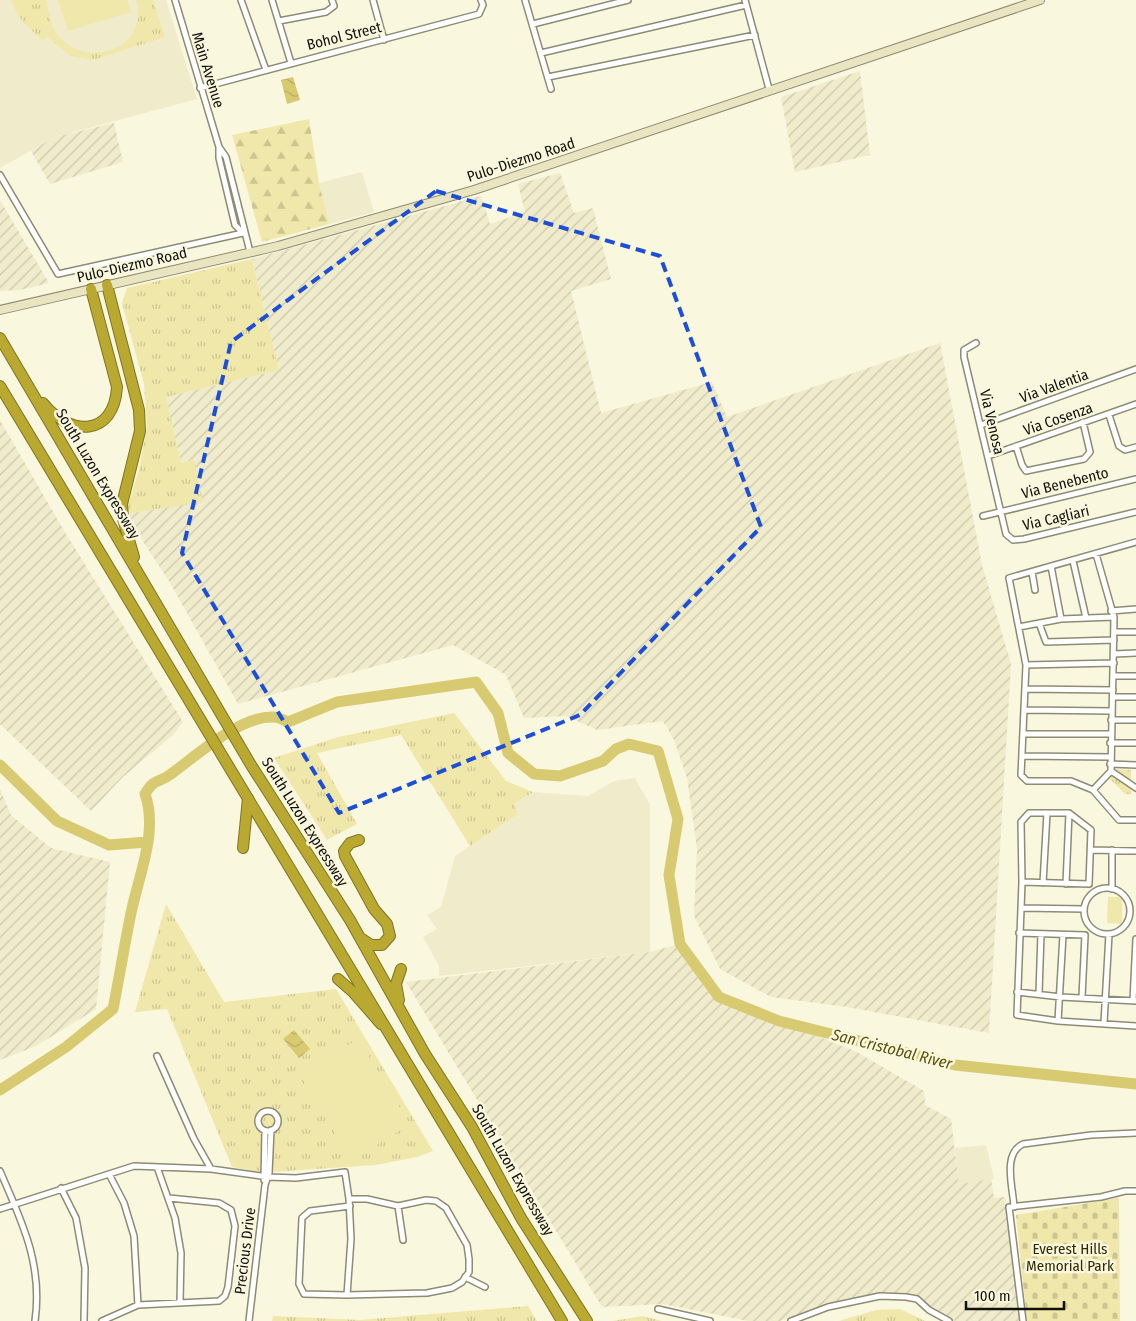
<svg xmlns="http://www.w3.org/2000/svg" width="1136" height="1321" viewBox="0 0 1136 1321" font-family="'Fira Sans Condensed',sans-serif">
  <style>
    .built { fill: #efebcb }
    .industrial { fill: url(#industrial-furrows) }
    .grass { fill: url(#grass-tufts) }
    .forest { fill: url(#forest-firs) }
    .cemetery { fill: url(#cemetery-stones) }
    .garden { fill: #f0e7aa }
    .water { fill: url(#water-waves) }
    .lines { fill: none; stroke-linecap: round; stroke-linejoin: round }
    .river { stroke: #d8ca71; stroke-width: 11 }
    .minor-casing { stroke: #8e8b75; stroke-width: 8 }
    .secondary-casing { stroke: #8e8b75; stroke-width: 10 }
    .motorway-casing { stroke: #7f7423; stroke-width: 12 }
    .minor { stroke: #fff; stroke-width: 5 }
    .secondary { stroke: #eae5c1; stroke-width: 8 }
    .motorway { stroke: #baa931; stroke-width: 10 }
    .marked { fill: none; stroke: #1d4ed8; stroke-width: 4; stroke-dasharray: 10 6; stroke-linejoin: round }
    .labels { text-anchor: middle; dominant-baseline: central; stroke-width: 5; stroke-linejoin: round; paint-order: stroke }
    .street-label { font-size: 15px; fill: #121109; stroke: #faf7df }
    .park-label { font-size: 15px; fill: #312b03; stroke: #faf7df }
    .water-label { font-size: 16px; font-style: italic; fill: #5b510a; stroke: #faf7df }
  </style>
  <defs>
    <pattern id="industrial-furrows" width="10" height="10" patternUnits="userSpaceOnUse" patternTransform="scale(1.25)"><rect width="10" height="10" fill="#efebcb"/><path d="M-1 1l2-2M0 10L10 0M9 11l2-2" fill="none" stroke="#ccc8ad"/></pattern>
    <pattern id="grass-tufts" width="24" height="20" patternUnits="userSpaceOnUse" patternTransform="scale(1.25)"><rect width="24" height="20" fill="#f0e7aa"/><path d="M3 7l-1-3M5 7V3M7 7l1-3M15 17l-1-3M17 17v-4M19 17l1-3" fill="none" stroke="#cdc591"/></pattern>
    <pattern id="forest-firs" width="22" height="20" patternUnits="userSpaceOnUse" patternTransform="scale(1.25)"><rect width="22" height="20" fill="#f0e7aa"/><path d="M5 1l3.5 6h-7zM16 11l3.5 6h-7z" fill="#cdc591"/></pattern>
    <pattern id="cemetery-stones" width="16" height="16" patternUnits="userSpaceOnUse" patternTransform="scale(1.25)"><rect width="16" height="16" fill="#f0e7aa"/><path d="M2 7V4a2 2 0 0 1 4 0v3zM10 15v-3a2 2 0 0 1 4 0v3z" fill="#cdc591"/></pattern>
    <pattern id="water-waves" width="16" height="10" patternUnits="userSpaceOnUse" patternTransform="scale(1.25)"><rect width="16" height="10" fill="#d8ca71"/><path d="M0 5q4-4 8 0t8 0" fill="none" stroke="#b8ac60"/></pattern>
  </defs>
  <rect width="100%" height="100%" fill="#faf7df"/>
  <path class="built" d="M0,0H166L197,99L55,137L0,168Z
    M362,172L374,212L329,224L319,183Z
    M635,778L650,805V952L439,976V966L423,937L437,929L427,915L441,907L455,856L518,814L514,804L533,792L588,796L614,781Z
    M986,1145L994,1179L959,1184L955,1148Z"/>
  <path class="industrial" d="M860,71L870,155L795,172L781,97Z
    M114,123L123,162L50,184L31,151L55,137Z
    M560,173L574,213L593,208L611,279L571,291L601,413L712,382L727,417L940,343L982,565L1011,664L989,1033L847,1007L771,997L720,969L694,916L697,849L687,778L674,740L663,721L597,730L566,716L524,718L506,675L453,645L238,704L169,581L125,514L202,501L193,460L181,463L166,397L279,370L252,259L481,196L490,224L525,212L518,184Z
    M0,200L49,283L20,290L0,291Z
    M0,420L63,529L183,722L173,735L124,776L91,811L0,724Z
    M0,789L11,815L51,848L110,862L96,1009L36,1046L0,1060Z
    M680,944L719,997L855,1051L924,1091L925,1105L951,1119L959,1184L991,1179L994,1198L1005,1197L1019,1321H955L924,1304L922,1299L910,1294H886L846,1301L780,1321H748L663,1304L602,1307L406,982L650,952Z"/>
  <path class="grass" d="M11,0H46C49,10 50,25 56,33C84,72 151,49 136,0H153L165,37L93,60L71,56L47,37L43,40C28,28 18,19 11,0Z
    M252,259L279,370L166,397L181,463L194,460L203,502L125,514L139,470L147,426L144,384L122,303L127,288Z
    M454,713L506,781L533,792L514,804L518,814L470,846L401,735L317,753L357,824L327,840L274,758L338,737Z
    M1108,769L1131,770V794H1125L1108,777Z
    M166,904L224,1002L336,989L433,1151L417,1157L376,1165L271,1172L274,1133H262L261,1172L232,1167L167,1009L135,1012Z
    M528,1306L537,1321H272L273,1316L360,1320Z
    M900,1309L925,1321H839L876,1310Z
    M643,1316L662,1321H612Z"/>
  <path class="forest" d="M309,119L319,183L329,224L262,242L232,135Z"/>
  <path class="cemetery" d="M1119,1198L1120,1321H1027L1016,1215Z"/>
  <path class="garden" d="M58,0H127L131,12L68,31Z
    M1108,897H1122V924L1107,923Z
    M358,1039L410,1124L352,1160L300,1075Z"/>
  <path class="water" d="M293,77L300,100L287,104L281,80Z
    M294,1030L310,1049L299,1058L283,1039Z"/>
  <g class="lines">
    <path class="river" d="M0,765L57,821L109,845L147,842
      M0,1090L66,1047L113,1009C119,979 124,948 130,918C137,879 159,833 145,794C155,777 158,784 171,774C196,756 241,715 274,717C278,717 284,720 288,722L337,702L476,682L498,713L508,753L534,774L560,776L603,761L616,749L629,744L658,751L678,819L669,875L680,944L719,997L779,1021L955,1065L1136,1084"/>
    <g class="minor-casing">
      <path id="minor" d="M175,0L219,147L226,157L250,252
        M241,0L266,70
        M272,0L291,63
        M373,0L384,40
        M525,0L551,89
        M745,0L769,89
        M279,21L326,12L334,6L332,0
        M533,24L628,0
        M541,53L746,5
        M548,77L755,35
        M200,88L479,14L483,5L481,0
        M219,147V158L235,225L243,233
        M0,175L58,274L243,233
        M976,343L964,350V357L1006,534L1013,540L1024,539L1136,512
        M1109,415L1119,446L1125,450L1136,447
        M981,425L1136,369
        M1016,446L1022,465L1026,471L1084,459L1090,452L1083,422
        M988,456L1136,404
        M983,516L1136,479
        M1136,542L1009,578L1026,665L1021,775L1027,781H1071L1093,790L1119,820H1136
        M1073,561L1086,618
        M1051,566L1061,619
        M1032,572L1035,590
        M1111,611L1136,609
        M1039,623L1046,642L1114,640
        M1019,627L1061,619L1114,617
        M1114,632H1136
        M1114,654L1136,653
        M1026,665L1114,663
        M1113,676H1136
        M1025,689L1113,690
        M1113,697H1136
        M1024,710L1112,711
        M1111,720H1136
        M1023,734H1110
        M1110,743H1136
        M1022,756L1110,757
        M1110,764L1136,765
        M1111,771L1136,788
        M1093,790L1111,771L1114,617L1096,554
        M1091,850L1136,851
        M1112,850V889
        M1022,882L1089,884L1091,830L1069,813H1029L1021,822L1022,882L1017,1015L1058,1021L1136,1026
        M1043,883L1047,813
        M1066,884L1069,813
        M1084 911a23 23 0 1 1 46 0a23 23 0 1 1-46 0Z
        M1021,908L1084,909
        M1019,933L1085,935L1082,997
        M1017,992L1061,997L1136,1001
        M1039,993L1041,934
        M1133,1001L1136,939
        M1058,1021L1063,935
        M1104,1023L1109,934
        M157,1056L194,1139L211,1169
        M258 1121a10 10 0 1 1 20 0a10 10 0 1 1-20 0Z
        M157,1167L175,1218L181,1253L180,1303
        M0,1171C22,1222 43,1264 35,1321
        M109,1174L124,1203L134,1236L138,1305L219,1301L225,1296L228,1287L235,1226L231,1210L219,1203L169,1198
        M264,1180L265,1131
        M61,1188L76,1218L85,1268L84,1321
        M398,1206L403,1240
        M1014,1207C1013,1187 1002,1154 1023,1144L1091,1135L1136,1133
        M0,1209L134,1166L211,1169L268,1177L296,1178L345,1172L349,1199H367L398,1206L426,1200L436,1201L446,1208L467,1245L469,1259V1272L462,1282L452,1288L427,1293L347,1295L351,1239L349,1199
        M465,1277L485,1287
        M347,1295L304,1294L299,1284L302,1218L310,1211L350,1206
        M658,1309L710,1321
        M102,1321L138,1305
        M249,1321L265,1185L269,1173L271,1130
        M791,1321L828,1307L880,1296L906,1297L917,1299L929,1310L949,1321
        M1023,1321L1009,1207L1101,1197L1125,1191H1136"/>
    </g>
    <g class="secondary-casing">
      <path id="secondary" d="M0,310L278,246L474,190L1040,0"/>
    </g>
    <g class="motorway-casing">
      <path id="motorway" d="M107,285L139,410L140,431L122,504L123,519L134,557
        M0,338L251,765L350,920L425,1054L472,1127L521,1218L587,1321
        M0,386L562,1321
        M43,403C70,437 114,437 117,387L91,289
        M359,840L350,843L344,851L345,856L374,909L387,924L390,936L382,945H371L362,939
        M243,848L248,798
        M338,979L353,992L381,1024
        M399,1000L396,984L401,969"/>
    </g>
    <use href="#minor" class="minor"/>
    <use href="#secondary" class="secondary"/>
    <use href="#motorway" class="motorway"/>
  </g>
  <path class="marked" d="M436,191L660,256L761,527L580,715L339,813L182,553L231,342Z"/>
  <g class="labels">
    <g class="street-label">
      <text transform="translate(344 36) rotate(-14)">Bohol Street</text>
      <text transform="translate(208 70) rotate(73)">Main Avenue</text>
      <text transform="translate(521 160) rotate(-18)">Pulo-Diezmo Road</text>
      <text transform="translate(132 265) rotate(-13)">Pulo-Diezmo Road</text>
      <text transform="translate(1054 386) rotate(-20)">Via Valentia</text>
      <text transform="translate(1058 419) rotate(-19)">Via Cosenza</text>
      <text transform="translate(992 422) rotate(77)">Via Venosa</text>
      <text transform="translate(98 474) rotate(59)">South Luzon Expressway</text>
      <text transform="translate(1065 483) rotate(-14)">Via Benebento</text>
      <text transform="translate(1056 518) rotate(-13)">Via Cagliari</text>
      <text transform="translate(305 822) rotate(58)">South Luzon Expressway</text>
      <text transform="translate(513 1170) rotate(60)">South Luzon Expressway</text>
      <text transform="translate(245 1251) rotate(-83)">Precious Drive</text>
    </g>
    <g class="park-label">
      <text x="1070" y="1249">Everest Hills<tspan x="1070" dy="17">Memorial Park</tspan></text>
    </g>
    <g class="water-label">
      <text transform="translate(892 1049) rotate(14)">San Cristobal River</text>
    </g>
  </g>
  <path d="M966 1301v8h98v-8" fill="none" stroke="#121109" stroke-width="2.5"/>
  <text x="974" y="1301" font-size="15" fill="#121109" stroke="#faf7df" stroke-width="4" paint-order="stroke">100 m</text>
</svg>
